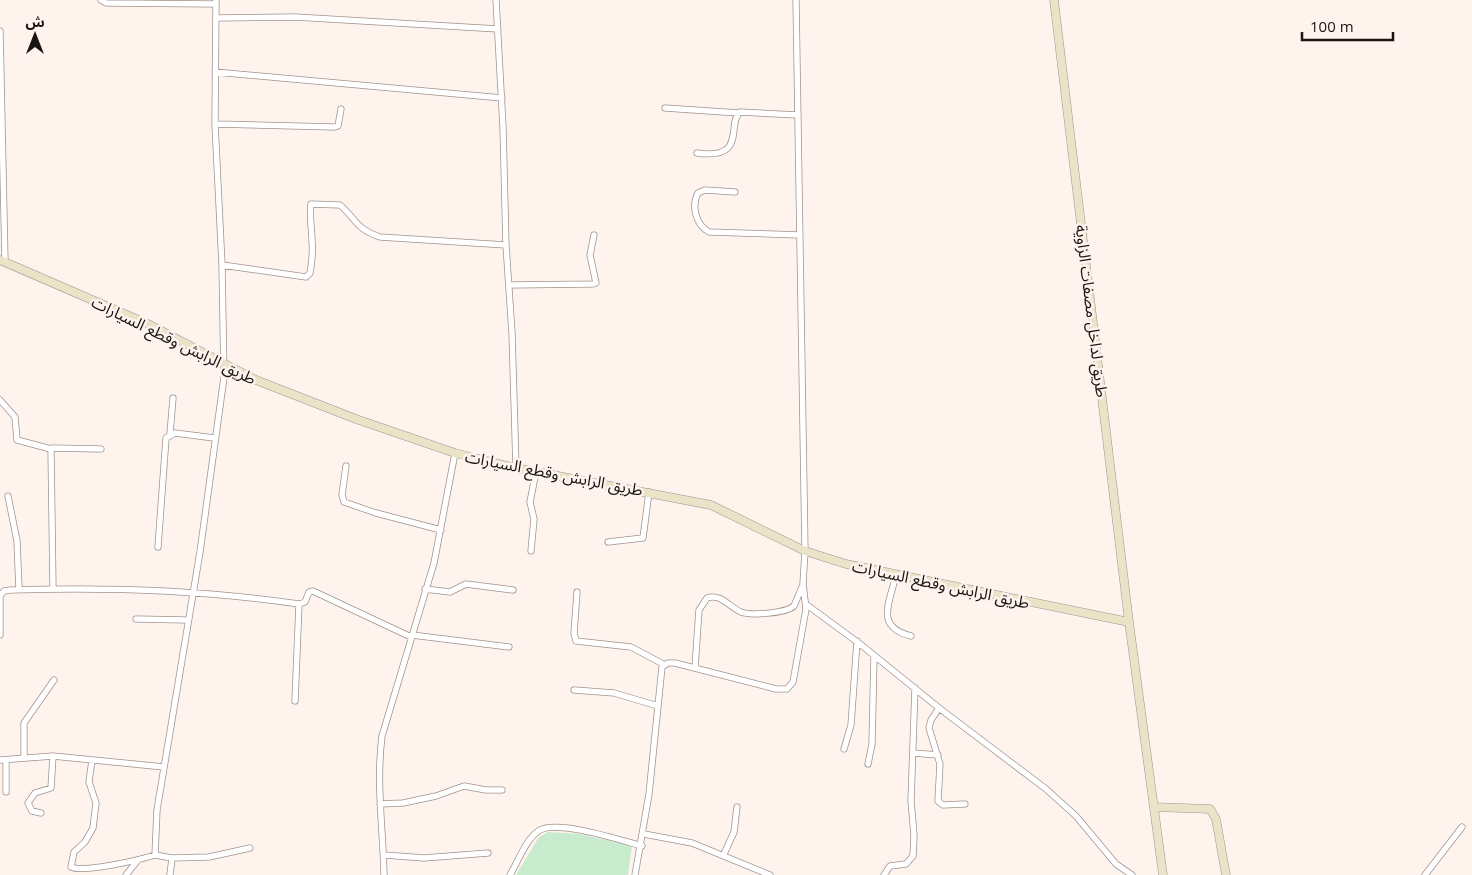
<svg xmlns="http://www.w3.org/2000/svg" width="1472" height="875" viewBox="0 0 1472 875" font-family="'Open Sans','Noto Sans Arabic',sans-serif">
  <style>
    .green { fill: #c8ebcd }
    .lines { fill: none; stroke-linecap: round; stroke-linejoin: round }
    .street-casing { stroke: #9e938e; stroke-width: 7 }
    .secondary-casing { stroke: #9e938e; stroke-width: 9 }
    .street { stroke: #fff; stroke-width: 5.5 }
    .secondary { stroke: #ebe3c8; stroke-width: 8 }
    .labels { text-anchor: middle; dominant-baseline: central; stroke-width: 5; stroke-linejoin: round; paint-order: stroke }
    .street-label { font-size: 16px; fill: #191513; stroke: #fff3ee }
  </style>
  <rect width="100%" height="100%" fill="#fff3ee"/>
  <path class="green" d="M548,832L580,834L632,846L628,875H516L539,837Z"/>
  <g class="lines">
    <g class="street-casing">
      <path id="street" d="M101,0L106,3L216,4
        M496,0L503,127L506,245L512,333L516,468
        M216,18L295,17L498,29
        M0,31L5,261
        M215,72L502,98
        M665,108L739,113
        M215,124L335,127L338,126L341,109
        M697,153C748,160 726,124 740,112L798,115
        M735,192L705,190L698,193C691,206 696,225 709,232L800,235
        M222,265L306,277L310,273C312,262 313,251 312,241C312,229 309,216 311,204L340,205C357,220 356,229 380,237L506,245
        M509,285L593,284L596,283L590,255L594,235
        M0,400L15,417L17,440L51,449
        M170,434L173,398
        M346,466L342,495L344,502L376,513L441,530
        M8,496L17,541L19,589
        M608,542L643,538L649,492
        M158,547L166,438L175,433L214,438
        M531,551L534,519L530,502L536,472
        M896,575C890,602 874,627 911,636
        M53,588L51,449L52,448L101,449
        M425,589L450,592L466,584L513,590
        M577,592L574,633L576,641L631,647L665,665
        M299,604L305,602L309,592L313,591L411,637
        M807,605L860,644L939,708L1046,789L1076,816L1116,864L1132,875
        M136,619L187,620
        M0,635V596L4,591L11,590C107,587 204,590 299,604L295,701
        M412,635L509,647
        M695,668L699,610L707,598C721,593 729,607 741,612C752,616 786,613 794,606L802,587
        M574,690L614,693L658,706
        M939,708L931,720L929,728L940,764L938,801L943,805L965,804
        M844,749L851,725L857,641
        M913,753L938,755
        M24,758V723L54,680
        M0,760L53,756L164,767
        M92,760L89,782L96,803L93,828L85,842L74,852L71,867C84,873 139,860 155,855
        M868,764L872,744L874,656
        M6,792V760
        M380,804L403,803L436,796L464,786L486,790H502
        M41,813L32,811L28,803L35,793L51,788L53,756
        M644,834L692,843L770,875
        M724,854L734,832L737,807
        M384,855L424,858L488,853
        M172,858L209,857L250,848
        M126,875L138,860
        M170,875L172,858L155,855L157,810L200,552L224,377L222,265L215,124L216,0
        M384,875C383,828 376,783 382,736L434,563L455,453
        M510,875C518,862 526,838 540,830C559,820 620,840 642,846
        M635,875L649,794L662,667L668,663H675L776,689H787L793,682L806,609L803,584L805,551L796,0
        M884,875L890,866L906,864L913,856L914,835L911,801L915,688
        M1425,875L1462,827"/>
    </g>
    <g class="secondary-casing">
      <path id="secondary" d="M1054,0L1129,622L1163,875
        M0,260L150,325L256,380L356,419L455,453L516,468L711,505L805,551L846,564L1129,622
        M1154,807L1210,809L1216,819L1226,875"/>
    </g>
    <use href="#street" class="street"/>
    <use href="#secondary" class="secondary"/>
  </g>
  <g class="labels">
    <g class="street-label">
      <text transform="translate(1092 311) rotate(83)">طريق لداخل مصفات الزاوية</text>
      <text transform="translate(174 340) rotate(26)">طريق الرابش وقطع السيارات</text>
      <text transform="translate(554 473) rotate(11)">طريق الرابش وقطع السيارات</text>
      <text transform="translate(941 584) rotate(12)">طريق الرابش وقطع السيارات</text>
    </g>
  </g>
  <g transform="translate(35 35)" stroke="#fff3ee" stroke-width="4" paint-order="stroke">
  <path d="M0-4L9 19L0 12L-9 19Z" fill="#191513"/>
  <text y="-8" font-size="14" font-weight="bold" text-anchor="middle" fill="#191513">ش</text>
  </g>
  <path d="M1302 32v8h91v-8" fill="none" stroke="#191513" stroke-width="2.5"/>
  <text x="1310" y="32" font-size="15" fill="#191513" stroke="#fff3ee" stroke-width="4" paint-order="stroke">100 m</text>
</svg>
